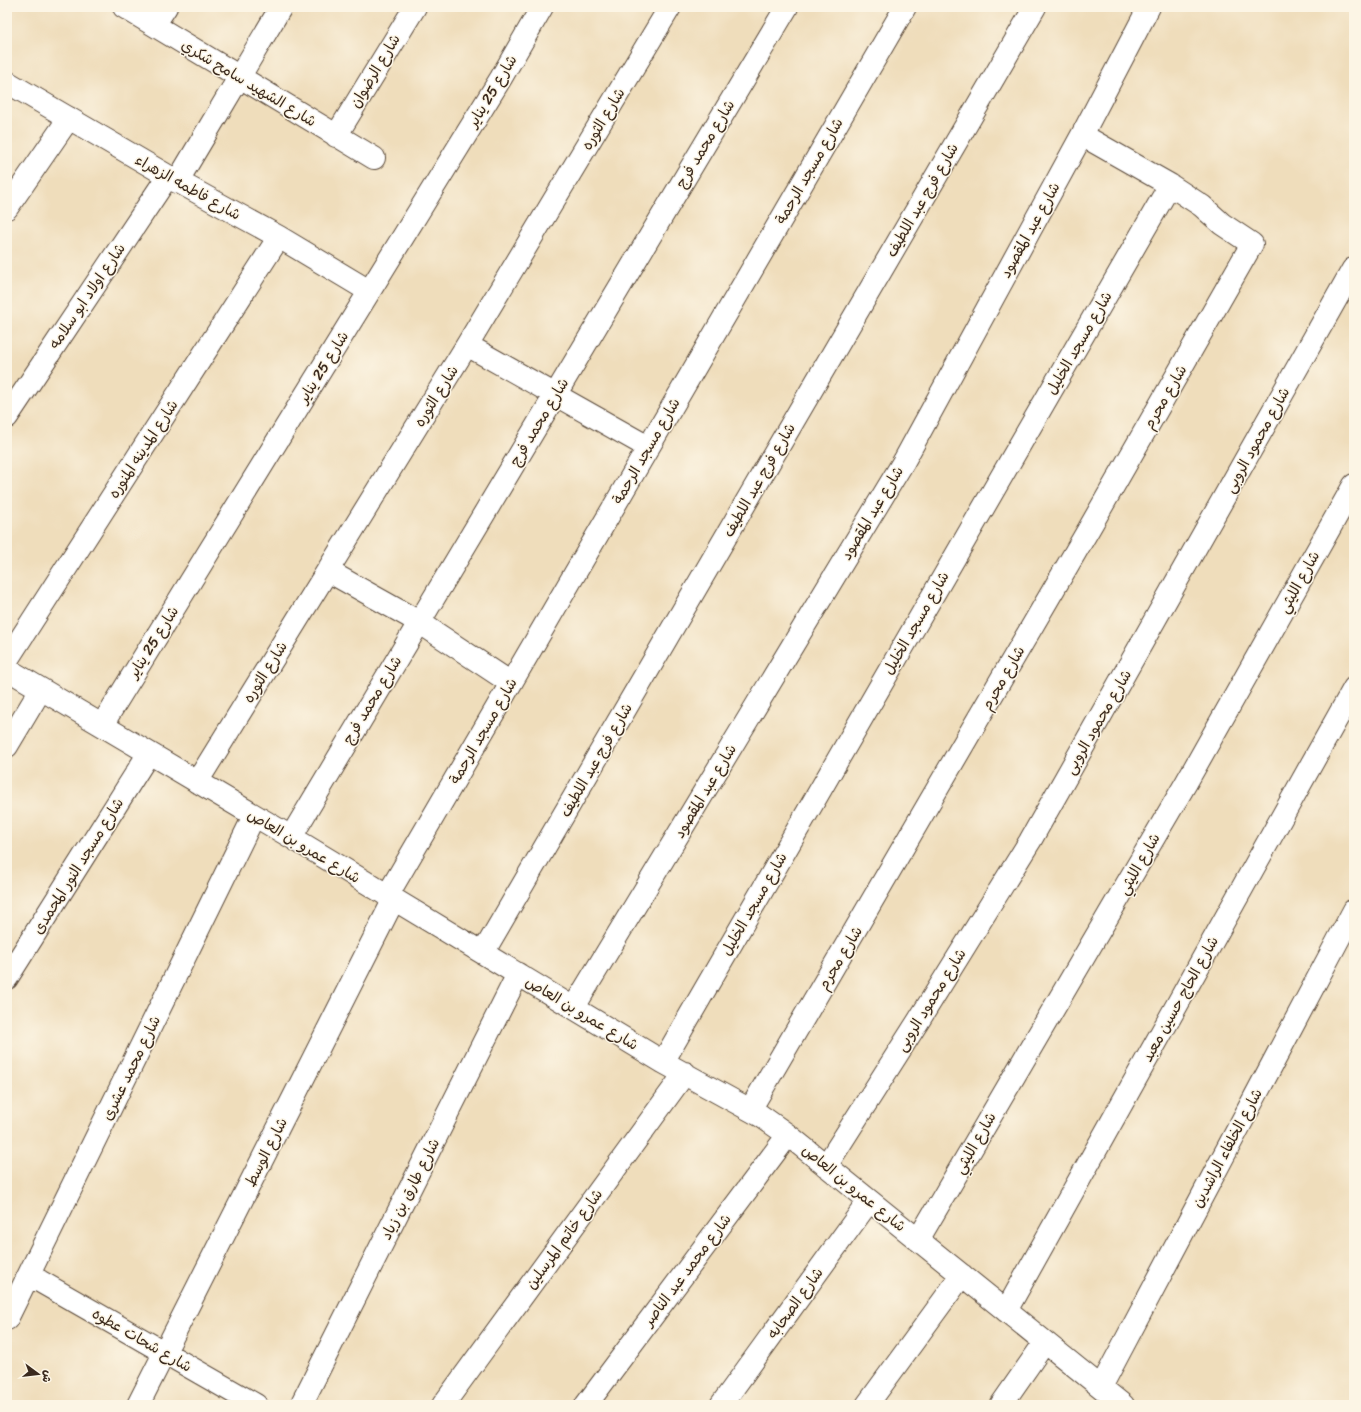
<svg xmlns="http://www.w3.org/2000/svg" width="1361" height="1412" viewBox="0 0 1361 1412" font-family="Sriracha,'Playpen Sans Arabic',sans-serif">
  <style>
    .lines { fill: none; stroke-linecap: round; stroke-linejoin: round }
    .minor-casing { stroke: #564536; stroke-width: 24 }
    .minor { stroke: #fff; stroke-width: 22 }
    .labels { text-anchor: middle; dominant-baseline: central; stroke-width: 3; stroke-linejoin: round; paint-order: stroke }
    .street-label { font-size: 15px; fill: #3b2a1e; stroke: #fcf5e5 }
  </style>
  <rect width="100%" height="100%" fill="#fcf5e5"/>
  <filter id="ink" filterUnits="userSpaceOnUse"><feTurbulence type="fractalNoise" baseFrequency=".025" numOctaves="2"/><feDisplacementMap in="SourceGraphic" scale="8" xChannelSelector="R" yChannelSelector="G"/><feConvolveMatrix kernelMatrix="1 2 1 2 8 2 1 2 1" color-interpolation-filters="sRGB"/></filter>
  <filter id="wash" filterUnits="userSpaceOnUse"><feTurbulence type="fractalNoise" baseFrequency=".012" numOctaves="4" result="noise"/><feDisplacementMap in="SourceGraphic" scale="16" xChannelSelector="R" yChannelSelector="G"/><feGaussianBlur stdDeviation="0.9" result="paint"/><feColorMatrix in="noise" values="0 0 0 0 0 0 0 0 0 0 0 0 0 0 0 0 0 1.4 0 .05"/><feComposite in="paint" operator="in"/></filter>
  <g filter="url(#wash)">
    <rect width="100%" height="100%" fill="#efddbb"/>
  </g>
  <g filter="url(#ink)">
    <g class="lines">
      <g class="minor-casing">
        <path id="minor" d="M124,7L374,158
          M154,25L166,7
          M7,82L168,176L279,237L369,291
          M336,136L415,7
          M177,182L281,7
          M7,208L69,118
          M467,345L648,447
          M7,417L168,176
          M328,571L419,622L511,683
          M7,660L279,237
          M7,669L291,837L663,1062L761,1116L788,1135L1123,1405
          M102,725L501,78L542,7
          M7,746L41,689
          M197,782L467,345L670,7
          M291,837L787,7
          M387,896L905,7
          M483,953L1035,7
          M7,978L149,753
          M574,1007L904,461L1082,135L1149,7
          M663,1062L1170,185
          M750,1110C920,822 1087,534 1252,244L1222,224L1202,206L1170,185L1082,135
          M826,1166L919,1020L1030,841L1353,269
          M918,1240L1186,783L1354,485
          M29,1275L256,1405
          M1006,1311L1354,688
          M7,1319L254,816
          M1101,1387L1354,910
          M138,1405L394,899
          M301,1405L518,974
          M443,1405L685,1073
          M586,1405L788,1135
          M721,1405L869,1201
          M867,1405L962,1275
          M1001,1405L1045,1342"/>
      </g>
      <use href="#minor" class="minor"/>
    </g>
  </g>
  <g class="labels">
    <g class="street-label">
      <text transform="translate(375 71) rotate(-59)">شارع الرضوان</text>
      <text transform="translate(249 83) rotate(31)">شارع الشهيد سامح شكري</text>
      <text transform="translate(492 91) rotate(-59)">شارع 25 يناير</text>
      <text transform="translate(603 119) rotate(-59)">شارع الثوره</text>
      <text transform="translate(705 144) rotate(-59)">شارع محمد فرج</text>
      <text transform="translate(809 171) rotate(-60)">شارع مسجد الرحمة</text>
      <text transform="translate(188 187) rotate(29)">شارع فاطمه الزهراء</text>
      <text transform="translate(922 200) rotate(-60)">شارع فرج عبد اللطيف</text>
      <text transform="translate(1030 230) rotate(-61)">شارع عبد المقصود</text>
      <text transform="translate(87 296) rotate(-56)">شارع اولاد ابو سلامه</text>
      <text transform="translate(1079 343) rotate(-60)">شارع مسجد الخليل</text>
      <text transform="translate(323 367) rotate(-58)">شارع 25 يناير</text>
      <text transform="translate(436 396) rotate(-58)">شارع الثوره</text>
      <text transform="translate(1165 397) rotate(-60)">شارع محرم</text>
      <text transform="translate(539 422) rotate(-59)">شارع محمد فرج</text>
      <text transform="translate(1257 440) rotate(-61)">شارع محمود الروبى</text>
      <text transform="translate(143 449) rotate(-57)">شارع المدينه المنوره</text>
      <text transform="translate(646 451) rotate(-60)">شارع مسجد الرحمة</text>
      <text transform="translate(759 480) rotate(-60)">شارع فرج عبد اللطيف</text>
      <text transform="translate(872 513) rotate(-59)">شارع عبد المقصود</text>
      <text transform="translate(1299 582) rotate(-61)">شارع الليثي</text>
      <text transform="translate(916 623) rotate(-60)">شارع مسجد الخليل</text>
      <text transform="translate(153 642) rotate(-58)">شارع 25 يناير</text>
      <text transform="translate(265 672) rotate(-58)">شارع الثوره</text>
      <text transform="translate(1003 678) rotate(-60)">شارع محرم</text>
      <text transform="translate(372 700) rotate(-59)">شارع محمد فرج</text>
      <text transform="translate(1098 722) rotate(-60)">شارع محمود الروبى</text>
      <text transform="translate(483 731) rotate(-60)">شارع مسجد الرحمة</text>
      <text transform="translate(596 760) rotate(-60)">شارع فرج عبد اللطيف</text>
      <text transform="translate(705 791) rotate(-59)">شارع عبد المقصود</text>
      <text transform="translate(304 846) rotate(31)">شارع عمرو بن العاص</text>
      <text transform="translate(1139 864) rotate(-60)">شارع الليثي</text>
      <text transform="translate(78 866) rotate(-58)">شارع مسجد النور المحمدى</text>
      <text transform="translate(754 904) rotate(-60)">شارع مسجد الخليل</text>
      <text transform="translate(840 958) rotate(-59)">شارع محرم</text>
      <text transform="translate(1180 999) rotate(-61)">شارع الحاج حسين معبد</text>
      <text transform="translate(931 1000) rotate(-58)">شارع محمود الروبى</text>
      <text transform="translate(582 1013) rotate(31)">شارع عمرو بن العاص</text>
      <text transform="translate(131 1068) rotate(-64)">شارع محمد عشرى</text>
      <text transform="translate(975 1143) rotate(-60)">شارع الليثي</text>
      <text transform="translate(1227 1148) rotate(-62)">شارع الخلفاء الراشدين</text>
      <text transform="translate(266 1152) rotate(-63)">شارع الوسط</text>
      <text transform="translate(854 1188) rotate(39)">شارع عمرو بن العاص</text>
      <text transform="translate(410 1189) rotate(-63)">شارع طارق بن زياد</text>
      <text transform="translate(564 1239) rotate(-54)">شارع خاتم المرسلين</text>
      <text transform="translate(687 1270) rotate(-53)">شارع محمد عبد الناصر</text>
      <text transform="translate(795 1303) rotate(-54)">شارع الصحابه</text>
      <text transform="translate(142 1340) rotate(30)">شارع شحات عطوه</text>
    </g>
  </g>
  <rect width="1361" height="1412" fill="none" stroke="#fcf5e5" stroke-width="24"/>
  <g transform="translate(38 1374) rotate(105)" stroke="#fcf5e5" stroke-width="3" paint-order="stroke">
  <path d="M0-3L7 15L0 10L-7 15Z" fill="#3b2a1e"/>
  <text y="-6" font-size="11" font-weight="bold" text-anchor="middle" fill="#3b2a1e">ش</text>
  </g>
</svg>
